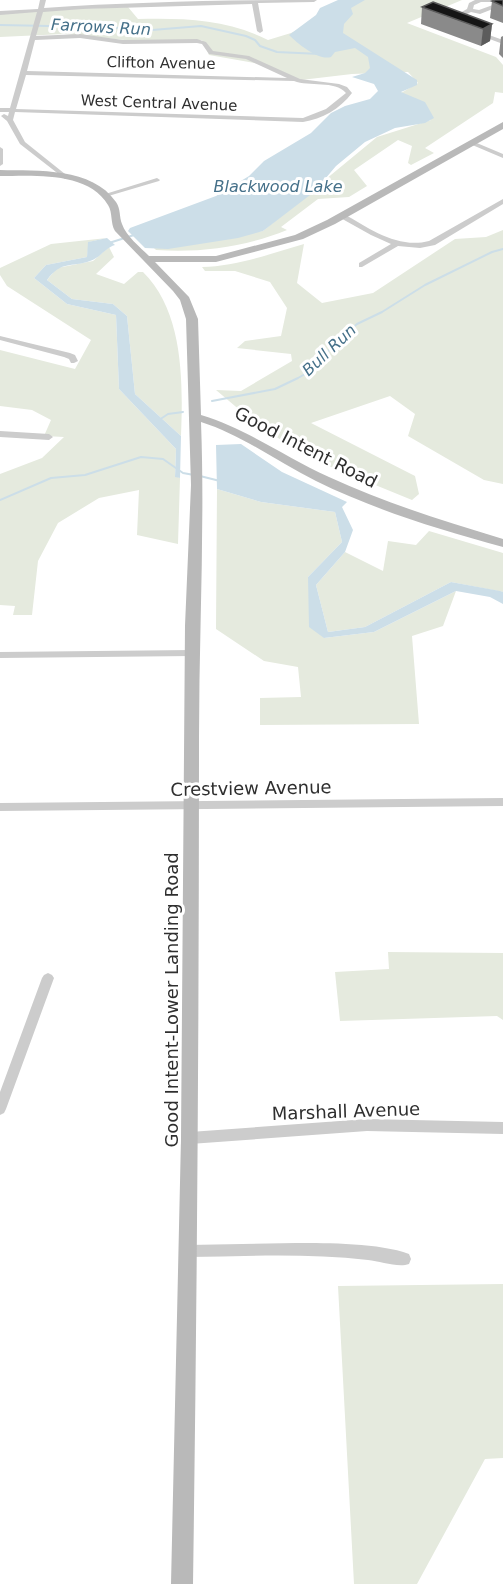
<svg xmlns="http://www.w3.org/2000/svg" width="503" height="1584" viewBox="0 0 503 1584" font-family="'DejaVu Sans',sans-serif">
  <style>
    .green { fill: #e5eade }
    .water { fill: #ccdee8 }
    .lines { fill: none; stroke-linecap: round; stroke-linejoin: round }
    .stream { stroke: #ccdee8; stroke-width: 2 }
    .street { fill: #ccc; fill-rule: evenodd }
    .secondary { fill: #b9b9b9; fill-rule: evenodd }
    .wall { fill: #8a8a8a }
    .shaded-wall { fill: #5c5c5c }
    .building { fill: #161616; stroke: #5c5c5c; stroke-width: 1.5 }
    .labels { text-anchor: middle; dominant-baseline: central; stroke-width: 6; stroke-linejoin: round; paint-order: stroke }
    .far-street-label { font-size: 15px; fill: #2f2f2f; stroke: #fff }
    .far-water-label { font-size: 16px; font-style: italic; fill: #457089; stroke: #fff }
    .street-label { font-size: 18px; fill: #2f2f2f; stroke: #fff }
  </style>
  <rect width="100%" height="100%" fill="#fff"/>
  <path class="green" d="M360,0H462L407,23L496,57L503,65V93L495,92L493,103L425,148L434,153L411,165L408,163L412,146L398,140L354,170L367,186L349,197L318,199L281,227L287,230C245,247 201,253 156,250L153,247L263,231L377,137L431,120L418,101L401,93L418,83L408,72L352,74L301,80L260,64L209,55L202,40L155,43L64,34L0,37V12L128,7L138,19C183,18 227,19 268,40L291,33Z
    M503,230V484L484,480L408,436L415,414L390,396L311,423L415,476L419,494L412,500L319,462L261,428L216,390L241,391L292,361L291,354L237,348L245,341L281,336L287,308L270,282L235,271H205L202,267C237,266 270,254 304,244L297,283L322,303L373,293L455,239L486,237Z
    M107,238L89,242L87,257L46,265L34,278L67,304L116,315L119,389L176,449L175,476L180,478L178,544L137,535L139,490L99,498L58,523L38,561L32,615H13L15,606L0,605V474L42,458L64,437L44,436L51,420L32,410L0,406V350L75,369L91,340L7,286L0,275V268L51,244Z
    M109,247L114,257L96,274L124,284L138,272H143C184,312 183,383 181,436L135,394L127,316L113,304L72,299L47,280L57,268L93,261Z
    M217,489L261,502L335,512L342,542L308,577L324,638L374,632L456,591L443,626L412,636L419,724L260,725V698L301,697L298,667L264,661L216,629Z
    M429,531L503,553V592L451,582L365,627L328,632L316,585L345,552L383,571L388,541L416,545Z
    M388,952L503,953V1020L497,1016L340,1021L335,972L389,969Z
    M503,1284V1458L485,1459L417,1584H354L338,1286Z"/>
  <path class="water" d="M338,0H365L351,8L353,14L344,24L343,33L417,80V85L401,92L425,102L434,118L425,123L395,128L365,142L336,166L314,192L263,231L238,238L168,249L145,248L128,231L130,228L216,196L249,176L264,161L311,133L331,113L345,106L370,99L378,91L374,84L352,77L365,73L370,68L368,57L355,48L335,52L331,57C319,61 298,44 289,35L316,15L320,8Z
    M107,238L115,245C105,248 100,258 90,261C70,268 62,260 47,280L72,299L113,304L127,316L135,394L181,436L180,478L175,477L176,449L119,389L116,315L67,304L34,278L46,265L87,257L88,242Z
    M241,444L282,472L347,502L342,507L353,530L345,552L316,585L328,632L365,627L451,582L500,591L503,592V604L490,597L456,591L374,632L324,638L309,627L308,577L342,542L335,512L261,502L217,489L216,445Z"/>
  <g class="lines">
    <path class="stream" d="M0,25L49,26L77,22L140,31L201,26L246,36L255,40L260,46L277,52L320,54
      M109,243L134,235
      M212,401L275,389L298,378L314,369L334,344L357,324L382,312L425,285L492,252L503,249
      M159,420L168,414L183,412
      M200,476L220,481
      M0,500L51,478L85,475L141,457L163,459L183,473L194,475"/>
    <path class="street" d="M40,0H46L44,8C134,2 226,0 317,0L314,2L258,3L263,31L260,33L257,31L252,4L83,9L43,12L36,36L80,34L123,40L197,39L206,42L213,51L249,56L300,79L339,84L347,87L352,93C340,109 322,119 303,122L15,112L13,120L25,142L70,178L65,179L20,144L7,121L1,116L4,114L8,116L9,112H0V108H10L37,12L0,15V11L38,9ZM80,38L123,44L197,43L202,44L209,54L246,59L287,78L27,71L35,40ZM26,75L294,81C309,87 335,80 346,93L326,109L303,118L16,109Z
      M475,0H503V5L480,14L471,12L453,21H449V19L467,9L469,3ZM481,2H501L479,10L473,9L474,5Z
      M478,31L503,40V44L476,34L475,33Z
      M472,141L503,154V158L470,144L469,143Z
      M0,147L3,149V164L0,166Z
      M157,178L160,180L159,181L105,197L102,195Z
      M503,199V204L435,245L420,248L398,246L362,267H359V263L391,244L371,235L337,216L344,214C370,229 398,249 429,241Z
      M0,336L70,353L75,355L78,361L74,363H71L69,359L64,357L0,340Z
      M0,431L49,434L53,437L49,440L0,437Z
      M192,650L197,653L192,656L0,658V652Z
      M503,798V806L0,811V803Z
      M48,973L52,975L54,978L6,1109L4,1113L0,1115V1092L42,978L44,975Z
      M367,1119L503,1122V1134L367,1131L190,1144L186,1142L184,1138L186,1134L190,1132Z
      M296,1243C328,1243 380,1243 409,1254L411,1259L409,1264C398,1268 380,1261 368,1260C308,1253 248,1256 188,1257L183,1255L181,1251L183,1247L188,1245Z"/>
    <path class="secondary" d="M503,122V129L335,224L303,239L216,262H155L189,297L198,319L201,415C247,429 285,457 329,477C385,503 444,521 503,539V547C440,530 375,510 316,481C278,462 242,435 201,422C205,527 199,632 199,738C199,1020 197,1302 193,1584H171L181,1138L185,626L191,485L186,319L180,300L173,291L115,231C110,223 113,213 108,205C88,171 33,176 0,176V170C38,171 92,167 116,202C121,209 119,217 122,224C126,236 140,247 149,256H216L295,235L327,220Z"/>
  </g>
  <path class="wall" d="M503,0V23L490,18L492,1Z
    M422,7L492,24L490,41L481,46L421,24Z
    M503,36V58L499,54L501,37Z"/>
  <path class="shaded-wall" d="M492,24L490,41L481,46L483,29Z"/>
  <path class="building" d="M495,0H503V6L492,1Z
    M433,2L492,24L483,29L422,7Z"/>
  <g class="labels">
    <g class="far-street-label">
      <text transform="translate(161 63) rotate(1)">Clifton Avenue</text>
      <text transform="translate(159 103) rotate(2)">West Central Avenue</text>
    </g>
    <g class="far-water-label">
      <text transform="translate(101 27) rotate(3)">Farrows Run</text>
      <text x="278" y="186">Blackwood Lake</text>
      <text transform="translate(329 350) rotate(-43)">Bull Run</text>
    </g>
    <g class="street-label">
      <text transform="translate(306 447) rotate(27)">Good Intent Road</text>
      <text transform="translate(251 788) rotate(-1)">Crestview Avenue</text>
      <text transform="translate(171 1000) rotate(-90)">Good Intent-Lower Landing Road</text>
      <text transform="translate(346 1111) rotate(-2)">Marshall Avenue</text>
    </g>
  </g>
</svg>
